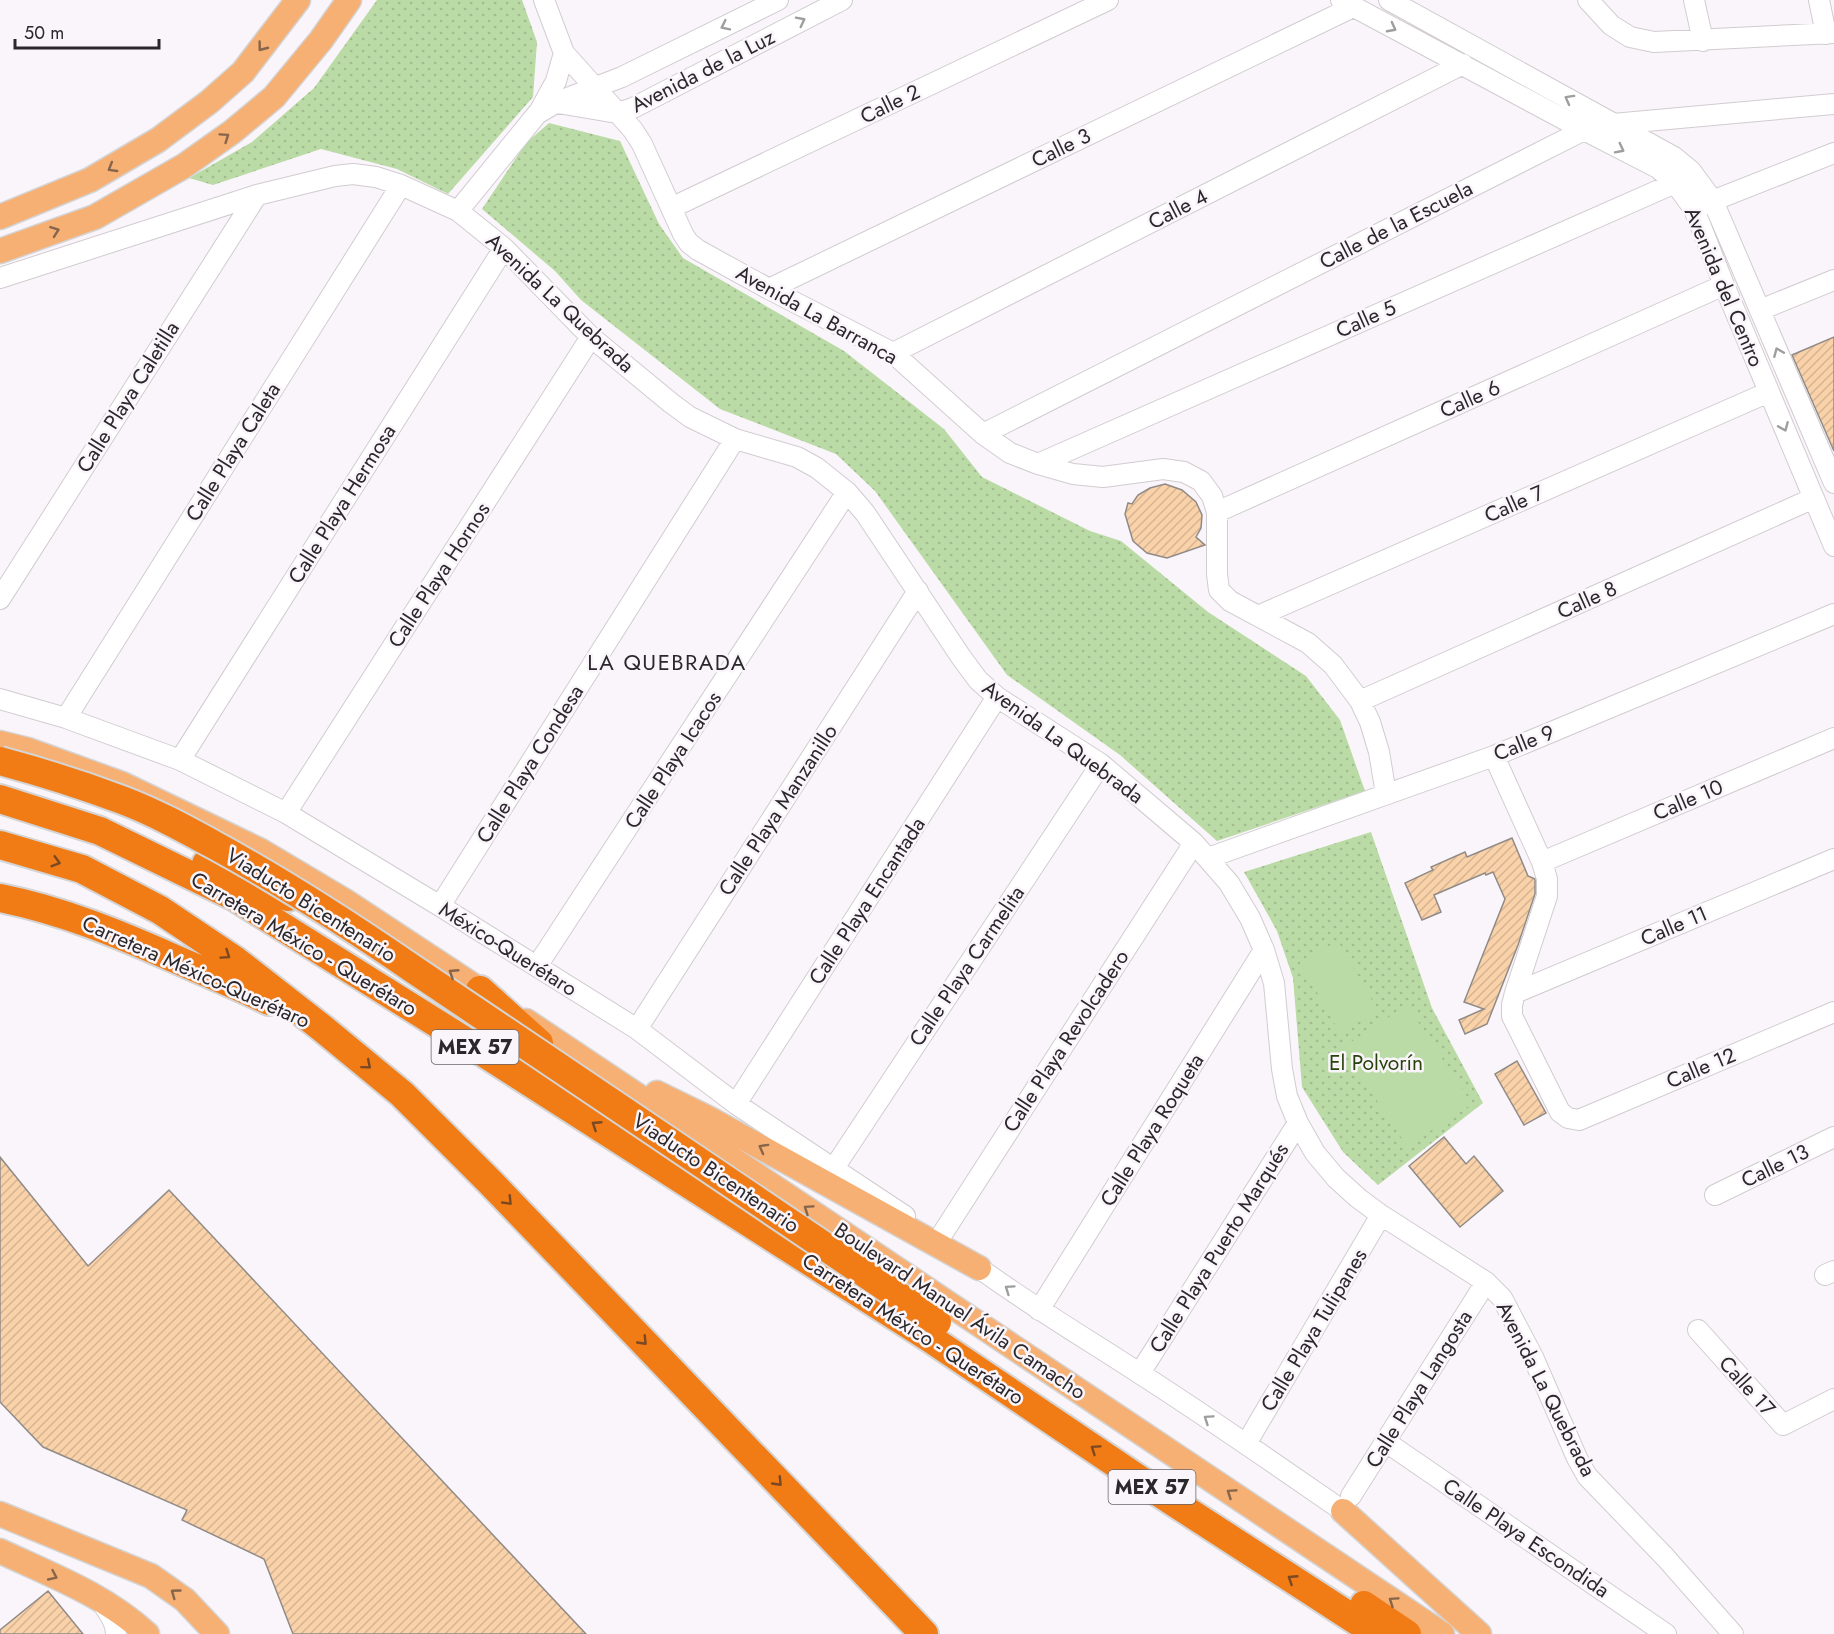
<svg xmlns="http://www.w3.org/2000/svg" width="1834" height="1634" viewBox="0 0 1834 1634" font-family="Jost,sans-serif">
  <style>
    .park { fill: url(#park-dots) }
    .pitch { fill: #bbdba6 }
    .building { fill: url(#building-hatch); stroke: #908b87; stroke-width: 1.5 }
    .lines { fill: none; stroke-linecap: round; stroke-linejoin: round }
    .minor-casing { stroke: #d1ccd0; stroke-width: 22 }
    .major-casing { stroke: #d4d4d4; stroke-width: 27 }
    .highway-casing { stroke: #d4d4d4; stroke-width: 32 }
    .minor { stroke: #fff; stroke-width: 20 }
    .major { stroke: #f7b073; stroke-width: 24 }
    .highway { stroke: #f17b15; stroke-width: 28 }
    .highway-bridge-casing { stroke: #d4d4d4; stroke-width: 32; stroke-linecap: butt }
    .highway-bridge { stroke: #f17b15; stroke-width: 28 }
    .oneway { stroke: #9f9e9f }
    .oneway2 { stroke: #86654b }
    .oneway3 { stroke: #7a4922 }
    .labels { text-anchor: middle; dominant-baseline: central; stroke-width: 5; stroke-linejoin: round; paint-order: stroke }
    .shield { fill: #faf5fa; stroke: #686668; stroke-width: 1.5 }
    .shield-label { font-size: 20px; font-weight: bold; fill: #2a282a }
    .street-label { font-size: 21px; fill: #2a282a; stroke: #faf5fa }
    .park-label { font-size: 21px; fill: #27430c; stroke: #faf5fa }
    .neighbourhood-label { font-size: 22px; letter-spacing: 1.5px; fill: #2a282a; stroke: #faf5fa }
  </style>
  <defs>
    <pattern id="park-dots" width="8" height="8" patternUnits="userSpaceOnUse" patternTransform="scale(1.5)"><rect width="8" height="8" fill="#bbdba6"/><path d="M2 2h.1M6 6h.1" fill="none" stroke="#a1bc8f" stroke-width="1.8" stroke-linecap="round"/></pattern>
    <pattern id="building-hatch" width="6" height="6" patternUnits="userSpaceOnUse" patternTransform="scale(1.5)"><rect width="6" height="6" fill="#fad2aa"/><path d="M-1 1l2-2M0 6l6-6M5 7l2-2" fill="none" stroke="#d6b492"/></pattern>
  </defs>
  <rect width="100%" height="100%" fill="#faf5fa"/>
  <path class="park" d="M377,0H522L537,42L533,97L448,194L397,169L321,149L213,185L189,178L252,142L314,88Z
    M549,123L620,141L659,224L683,258L844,351L944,429L982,477L1090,531L1121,541L1208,612L1306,676L1340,720L1365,791L1217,841L1120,755L1007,675L875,491L836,454L720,409L581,300L555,271L482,209L526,143Z
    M1371,832L1432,1008L1483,1103L1378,1185L1343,1152L1302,1087L1293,978L1277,931L1244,872Z"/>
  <path class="pitch" d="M1338,941L1378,1011L1340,1033L1300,962Z
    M1407,1005L1472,1104L1407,1146L1342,1048Z"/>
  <path class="building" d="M1834,337V451L1792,355Z
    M1165,484L1182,490L1196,502L1202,515L1201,528L1196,537L1205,545L1167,558L1147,553L1133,541L1125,514L1128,503L1132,504L1138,495L1150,488Z
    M1512,838L1528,876L1535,879V894L1518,945L1487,1024L1465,1034L1459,1020L1484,1009L1464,1002L1505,899L1493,872L1486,875L1485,873L1434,895L1441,912L1422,920L1405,883L1433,870L1431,867L1465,852L1467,857Z
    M1517,1061L1546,1113L1524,1125L1495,1074Z
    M1444,1137L1466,1164L1474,1156L1503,1191L1460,1227L1409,1166Z
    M0,1157L88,1266L169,1190L586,1634H293L264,1559L182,1520L187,1510L43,1447L0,1402Z
    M48,1591L83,1634H0V1630Z"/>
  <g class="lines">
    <g class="minor-casing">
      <path id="minor" d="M544,0L564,53L633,130L642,144L683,234L689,243L698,250L769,289L893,353L983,434L1010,453L1038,464L1073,474L1103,477L1163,469L1184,472L1201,481L1212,496L1217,512V574L1219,590L1230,601L1308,643L1333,665L1360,701L1370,722L1379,752L1386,794
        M1341,0L1584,130L1658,168L1675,183L1694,209L1724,285L1834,546
        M1389,0L1674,157L1691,171L1713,201L1834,483
        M1588,0L1611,25L1630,37L1654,42L1834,33
        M1694,0L1703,41
        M1819,0L1826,34
        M558,103L617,113L633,108L842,0
        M539,112L556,81L564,53
        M1702,205L1834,153
        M671,208L1108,0
        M458,211L537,114L557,102L622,77L778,0
        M0,278L257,195L335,176L353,174L376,177L401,185L458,211L504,248L591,337L671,403L690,417L735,439L797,457L817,468L847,492L865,513L961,657L978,680L997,697L1101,764L1194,843L1229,883L1250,918L1264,950L1274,983L1282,1069L1287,1096L1298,1123L1315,1153L1336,1178L1358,1198L1381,1215L1486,1282L1502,1298L1533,1357L1577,1458L1587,1476L1665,1557L1733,1634
        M769,289L1353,7
        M1760,310L1834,280
        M893,353L1463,64
        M983,434L1584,130L1613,124L1834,104
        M1038,464L1675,183L1691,171
        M1217,512L1724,285
        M0,599L257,195
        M1258,616L1769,392
        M0,699L66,718L180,760L286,813L440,906L637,1029L736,1104L905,1216
        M1360,701L1814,498
        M66,718L401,185
        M1494,756L1542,862L1547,879V896L1515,993L1512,1005V1016L1560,1112L1568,1118L1579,1120L1834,1012
        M180,760L504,248
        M286,813L591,337
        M1208,858L1494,756L1834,614
        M1542,862L1834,738
        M440,906L735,439
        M537,966L847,492
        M1515,993L1834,859
        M637,1029L918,591
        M736,1104L997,697
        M834,1168L1101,764
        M1715,1195L1834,1137
        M939,1239L1194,843
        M968,1260C1023,1301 1082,1336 1139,1373C1208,1417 1275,1464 1343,1511
        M1825,1275L1834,1271
        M1039,1310L1264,950
        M1698,1330L1783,1425L1834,1399
        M1140,1373L1298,1123
        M1386,1442L1666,1634
        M1246,1444L1381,1215
        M1351,1496L1486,1282
        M100,1600C107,1611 116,1621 116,1634"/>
    </g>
    <g class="major-casing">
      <path id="major" d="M0,217L90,180L158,140L209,102L243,72L298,0
        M0,251L95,217L184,166L232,132L274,97L321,40L349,0
        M0,743L28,750L122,784L261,851L345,901L495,1000
        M526,1021L1442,1634
        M657,1093L708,1118L979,1268
        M1343,1511L1479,1634
        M0,1514L151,1576L185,1600L217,1634
        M0,1551C51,1575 105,1595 147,1634"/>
    </g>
    <g class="highway-casing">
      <path id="highway" d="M0,799L100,831L235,897L473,1046L928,1337L1158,1492L1377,1634
        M0,845L82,869L160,910L236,961L322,1028L402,1094L490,1182L924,1634
        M206,864L288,897
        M0,898C60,910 117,933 173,958C205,972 238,986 269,1001
        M480,990L539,1043
        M1364,1605L1407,1634"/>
    </g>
    <use href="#minor" class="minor"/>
    <use href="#major" class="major"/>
    <use href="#highway" class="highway"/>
    <g class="highway-bridge-casing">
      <path id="highway-bridge" d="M0,761C41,772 82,785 122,800C154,812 185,829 216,846C284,883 349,925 413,969L937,1322"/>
    </g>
    <use href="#highway-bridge" class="highway-bridge"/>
  </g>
  <defs><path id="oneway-chevron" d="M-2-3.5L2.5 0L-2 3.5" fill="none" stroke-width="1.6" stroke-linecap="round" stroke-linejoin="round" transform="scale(1.5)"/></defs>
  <g class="oneway">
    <use href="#oneway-chevron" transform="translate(801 21) rotate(-27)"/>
    <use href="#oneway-chevron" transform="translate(725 26) rotate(154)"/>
    <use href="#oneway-chevron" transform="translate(1392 28) rotate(28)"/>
    <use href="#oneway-chevron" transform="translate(1569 99) rotate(-151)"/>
    <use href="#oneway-chevron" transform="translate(1620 149) rotate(27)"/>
    <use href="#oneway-chevron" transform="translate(1778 352) rotate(-113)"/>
    <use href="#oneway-chevron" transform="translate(1784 427) rotate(67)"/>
    <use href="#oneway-chevron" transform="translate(1009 1289) rotate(-145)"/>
    <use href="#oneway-chevron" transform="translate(1208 1419) rotate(-146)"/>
  </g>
  <g class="oneway2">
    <use href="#oneway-chevron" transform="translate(262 47) rotate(127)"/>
    <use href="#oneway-chevron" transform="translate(225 137) rotate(-35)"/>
    <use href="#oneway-chevron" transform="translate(112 168) rotate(149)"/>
    <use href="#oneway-chevron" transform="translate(55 231) rotate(-20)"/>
    <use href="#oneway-chevron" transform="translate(453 973) rotate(-147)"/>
    <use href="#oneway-chevron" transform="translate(763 1148) rotate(-151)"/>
    <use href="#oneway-chevron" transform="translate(808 1209) rotate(-146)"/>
    <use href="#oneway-chevron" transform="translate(1231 1493) rotate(-146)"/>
    <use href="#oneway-chevron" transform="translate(53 1576) rotate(25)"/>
    <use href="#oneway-chevron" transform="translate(175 1593) rotate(-144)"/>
    <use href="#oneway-chevron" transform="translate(1393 1601) rotate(-146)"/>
  </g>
  <g class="oneway3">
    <use href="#oneway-chevron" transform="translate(56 862) rotate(16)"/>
    <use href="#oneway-chevron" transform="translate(226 955) rotate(34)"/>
    <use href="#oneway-chevron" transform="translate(367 1065) rotate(40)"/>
    <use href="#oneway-chevron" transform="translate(596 1125) rotate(-147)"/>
    <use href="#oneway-chevron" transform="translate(508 1201) rotate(46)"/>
    <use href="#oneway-chevron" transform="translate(643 1341) rotate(46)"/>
    <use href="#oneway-chevron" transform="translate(1095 1449) rotate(-146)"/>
    <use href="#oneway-chevron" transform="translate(778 1482) rotate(46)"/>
    <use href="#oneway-chevron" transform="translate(1292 1579) rotate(-147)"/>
  </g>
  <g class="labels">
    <g class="shield">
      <rect x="431.5" y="1030" width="87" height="34" rx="4.5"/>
      <rect x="1108.5" y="1470" width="87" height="34" rx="4.5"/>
    </g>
    <g class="shield-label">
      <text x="475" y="1047">MEX 57</text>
      <text x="1152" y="1487">MEX 57</text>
    </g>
    <g class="street-label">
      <text transform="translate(703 71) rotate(-27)">Avenida de la Luz</text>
      <text transform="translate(890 104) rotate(-26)">Calle 2</text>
      <text transform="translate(1061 148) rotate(-26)">Calle 3</text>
      <text transform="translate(1178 209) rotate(-27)">Calle 4</text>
      <text transform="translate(1396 225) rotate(-27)">Calle de la Escuela</text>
      <text transform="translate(1724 287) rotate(67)">Avenida del Centro</text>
      <text transform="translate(560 303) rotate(43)">Avenida La Quebrada</text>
      <text transform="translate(817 315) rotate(29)">Avenida La Barranca</text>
      <text transform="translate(1366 319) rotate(-24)">Calle 5</text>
      <text transform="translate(128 397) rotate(-58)">Calle Playa Caletilla</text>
      <text transform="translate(1470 399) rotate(-24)">Calle 6</text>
      <text transform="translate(233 452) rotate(-58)">Calle Playa Caleta</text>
      <text transform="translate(342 504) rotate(-58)">Calle Playa Hermosa</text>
      <text transform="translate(1514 504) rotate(-24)">Calle 7</text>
      <text transform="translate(439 575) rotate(-57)">Calle Playa Hornos</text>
      <text transform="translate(1587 600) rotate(-24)">Calle 8</text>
      <text transform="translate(1063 742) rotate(36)">Avenida La Quebrada</text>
      <text transform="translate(1524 743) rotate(-22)">Calle 9</text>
      <text transform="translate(673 760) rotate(-57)">Calle Playa Icacos</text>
      <text transform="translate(530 764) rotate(-58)">Calle Playa Condesa</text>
      <text transform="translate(1688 800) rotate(-23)">Calle 10</text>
      <text transform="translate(778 810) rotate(-57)">Calle Playa Manzanillo</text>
      <text transform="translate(867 901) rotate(-57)">Calle Playa Encantada</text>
      <text transform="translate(311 905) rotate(32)">Viaducto Bicentenario</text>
      <text transform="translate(1674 926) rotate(-23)">Calle 11</text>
      <text transform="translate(304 944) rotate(31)">Carretera México - Querétaro</text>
      <text transform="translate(508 949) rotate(32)">México-Querétaro</text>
      <text transform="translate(967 966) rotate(-56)">Calle Playa Carmelita</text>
      <text transform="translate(196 972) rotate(24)">Carretera México-Querétaro</text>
      <text transform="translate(1066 1041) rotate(-57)">Calle Playa Revolcadero</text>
      <text transform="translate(1701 1068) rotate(-23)">Calle 12</text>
      <text transform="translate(1152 1130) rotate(-58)">Calle Playa Roqueta</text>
      <text transform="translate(1775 1166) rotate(-26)">Calle 13</text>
      <text transform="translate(716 1173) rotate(34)">Viaducto Bicentenario</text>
      <text transform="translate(1219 1248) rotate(-58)">Calle Playa Puerto Marqués</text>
      <text transform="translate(960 1311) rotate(34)">Boulevard Manuel Ávila Camacho</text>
      <text transform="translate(913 1329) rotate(33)">Carretera México - Querétaro</text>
      <text transform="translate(1314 1330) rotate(-59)">Calle Playa Tulipanes</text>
      <text transform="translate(1747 1386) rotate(48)">Calle 17</text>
      <text transform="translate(1419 1389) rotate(-58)">Calle Playa Langosta</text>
      <text transform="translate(1546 1389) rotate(63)">Avenida La Quebrada</text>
      <text transform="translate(1526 1538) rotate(34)">Calle Playa Escondida</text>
    </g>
    <g class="park-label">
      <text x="1376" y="1063">El Polvorín</text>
    </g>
    <g class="neighbourhood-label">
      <text x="667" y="662">LA QUEBRADA</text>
    </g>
  </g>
  <path d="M15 39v9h144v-9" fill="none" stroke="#2a282a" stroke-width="3"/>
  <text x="24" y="39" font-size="18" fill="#2a282a" stroke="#faf5fa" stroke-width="4.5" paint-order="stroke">50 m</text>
</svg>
